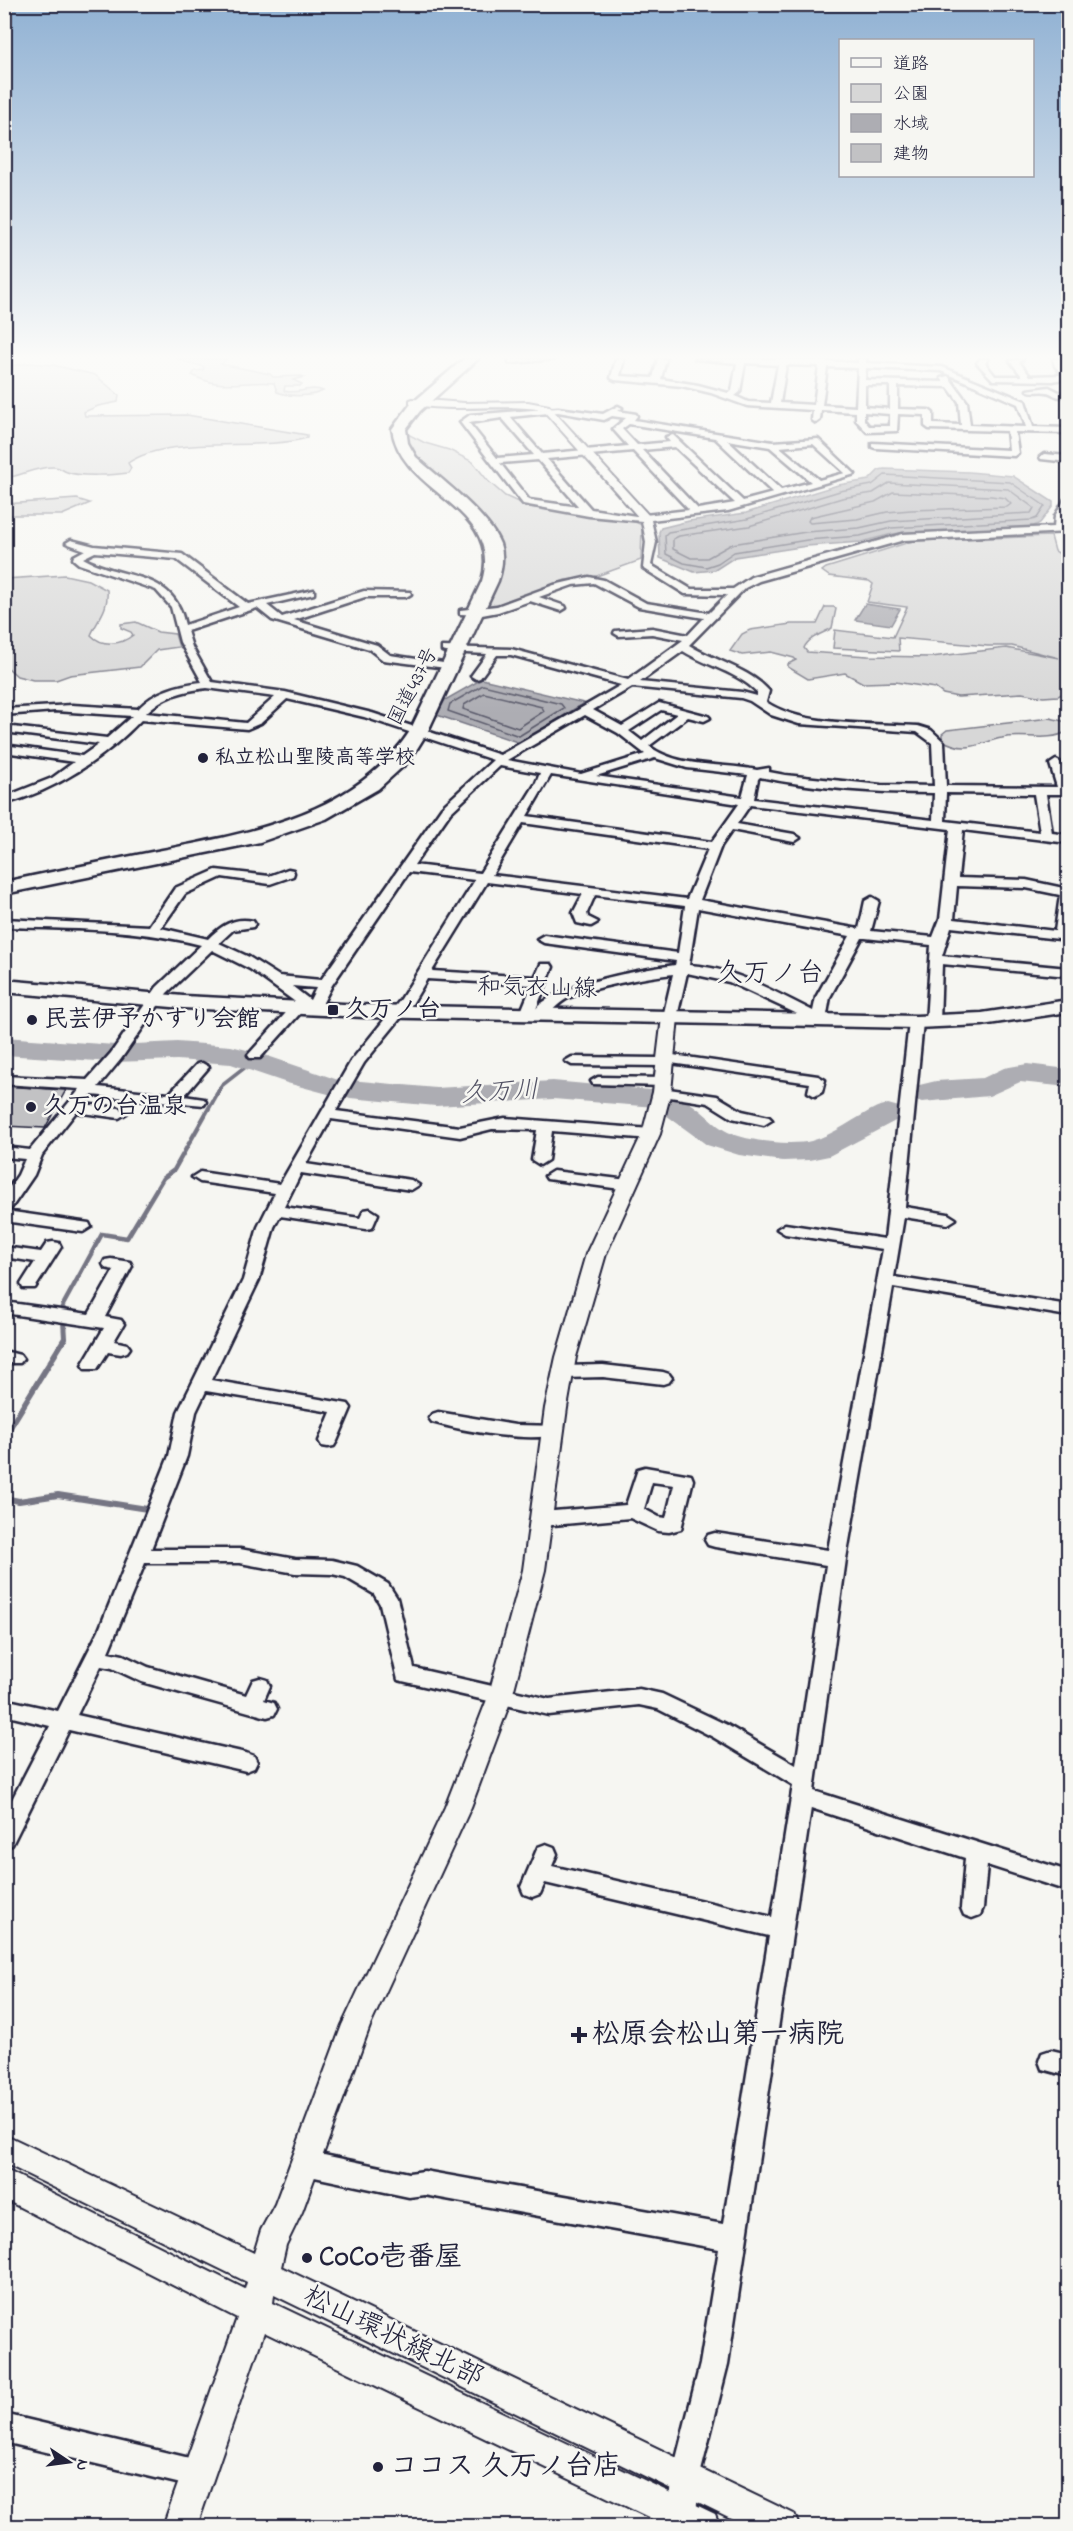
<svg xmlns="http://www.w3.org/2000/svg" width="1073" height="2531" viewBox="0 0 1073 2531" font-family="'Indie Flower','Klee One',sans-serif">
  <style>
    .green { fill: #d7d7d7; stroke: #7c7c89; stroke-width: 1.5 }
    .water { fill: #adadb3; stroke: #757583; stroke-width: 1.5 }
    .lines { fill: none; stroke-linecap: round; stroke-linejoin: round }
    .shore { stroke: #5a5a6b; stroke-width: 1.5 }
    .stream-far1 { stroke: #757583; stroke-width: 4.5 }
    .stream { stroke: #757583; stroke-width: 6 }
    .river { fill: #adadb3; fill-rule: evenodd }
    .building { fill: #c2c2c4; stroke: #22223b; stroke-width: 1.5 }
    .minor-casing { stroke: #22223b; stroke-width: 5 }
    .tertiary-casing { stroke: #22223b; stroke-width: 4 }
    .secondary-casing { stroke: #22223b; stroke-width: 5 }
    .trunk-casing { stroke: #22223b; stroke-width: 5 }
    .minor { fill: #f6f6f2; fill-rule: evenodd }
    .tertiary { fill: #f6f6f2; fill-rule: evenodd }
    .secondary { fill: #f6f6f2; fill-rule: evenodd }
    .trunk { fill: #f6f6f2; fill-rule: evenodd }
    .poi-dot { fill: #22223b; stroke: #f6f6f2; stroke-width: 2 }
    .labels { text-anchor: middle; dominant-baseline: central; stroke-width: 5; stroke-linejoin: round; paint-order: stroke }
    .far-street-label { font-size: 20px; fill: #22223b; stroke: #f6f6f2 }
    .far-poi-label { font-size: 20px; font-weight: bold; fill: #22223b; stroke: #f6f6f2; text-anchor: start }
    .street-label { font-size: 24px; fill: #22223b; stroke: #f6f6f2 }
    .poi-label { font-size: 24px; font-weight: bold; fill: #22223b; stroke: #f6f6f2; text-anchor: start }
    .water-label { font-size: 26px; font-style: italic; fill: #535365; stroke: #f6f6f2 }
    .quarter-label { font-size: 27px; fill: #22223b; stroke: #f6f6f2 }
    .near-poi-label { font-size: 28px; font-weight: bold; fill: #22223b; stroke: #f6f6f2; text-anchor: start }
    .near-street-label { font-size: 28px; fill: #22223b; stroke: #f6f6f2 }
  </style>
  <rect width="100%" height="100%" fill="#f6f6f2"/>
  <filter id="ink" filterUnits="userSpaceOnUse"><feTurbulence type="fractalNoise" baseFrequency=".0167" numOctaves="2"/><feDisplacementMap in="SourceGraphic" scale="12" xChannelSelector="R" yChannelSelector="G"/><feConvolveMatrix kernelMatrix="1 2 1 2 8 2 1 2 1" color-interpolation-filters="sRGB"/></filter>
  <g filter="url(#ink)">
    <path class="green" d="M178,359H227L221,364L270,374L273,377L302,376L304,377L293,380L302,384L300,386H285L284,391C298,395 310,385 323,391C311,397 289,397 277,392L274,383C243,380 222,391 192,375L195,371L203,370L204,367C195,363 187,364 178,359Z
      M29,363L53,365L95,375L119,395L118,402L98,406L84,412L85,416L187,415L307,435V438C257,452 170,434 128,463L131,468L128,473C115,475 79,477 67,472C63,471 60,467 55,467C36,466 22,476 5,478V367Z
      M404,432L425,443L449,450L473,462L488,481L505,496L529,507L635,522L642,525L641,560L594,577L565,580L506,605L484,608C494,586 511,562 497,539C474,515 410,461 404,432Z
      M77,499L90,503L62,515H5V504Z
      M1051,536L1055,551L1065,557L1068,569V691L1058,696L1043,697L1022,693L958,697L943,694L935,688L895,682L863,683L845,673L808,679L788,667V664L796,660L794,658L771,652L742,655L730,651L742,634L750,630L791,624H817L825,607H834L836,609L832,628C822,634 809,637 804,648L807,652L868,656L931,657L1006,648L1059,658L1012,646H988L898,638L899,651L833,648L835,630L893,637L907,607L867,602L873,584L869,581L829,576L822,571L826,568L913,541Z
      M65,575L88,580L107,590C109,609 98,619 91,635C102,647 121,645 133,635L131,632L121,628V624L136,622L158,632L175,634L179,647L157,650L140,667L70,675L56,680H33L17,676L8,668H5V579Z
      M1050,718L1067,722L1068,731C1048,743 1024,733 1002,738C989,740 978,747 965,747C956,747 949,744 942,740V734L947,730Z"/>
    <path class="water" d="M884,469L969,472L1013,476L1053,502V506L1040,523L1034,526L1009,529L913,532L892,534L861,542L807,546L735,557L715,570L694,572L660,558L659,532L661,528L689,521L746,513L838,485L869,480L879,470Z
      M865,604L900,609L891,625L855,620Z
      M482,679L584,703L520,743L437,715L445,700Z"/>
    <g class="lines">
      <path class="shore" d="M885,475L1010,482L1045,506L1037,518L1032,520L891,528L860,536L807,540L734,552L718,563L706,567L684,563L666,554L665,535L668,532L747,519L840,491L872,485Z
        M889,483L1008,489L1034,508L1031,513L891,521L859,528L806,532L732,544L707,558H691L673,549V539L679,536L749,526L842,498L873,493Z
        M893,492L991,496L1005,498L1011,504L1007,507L911,510L887,512L857,519L810,523L808,521L810,517L875,502Z
        M483,685L561,704L564,708L519,736L448,711L450,704Z
        M484,693L542,707L544,711L518,728L463,709L464,705Z"/>
      <path class="stream-far1" d="M64,1323L68,1313L62,1307L102,1234L127,1238L163,1178L174,1170L222,1085L254,1060"/>
      <path class="stream" d="M4,1437L65,1338L64,1321
        M4,1498L19,1501L58,1495L147,1509"/>
      <path class="river" d="M4,1037L115,1045L177,1042L231,1046L259,1053L344,1082L350,1080L436,1088L553,1081L651,1090L662,1093L665,1097C689,1091 709,1123 728,1132C746,1141 791,1146 811,1141C834,1135 856,1117 877,1107L888,1104L899,1107L903,1113L899,1119L829,1156L809,1160L783,1161L739,1155L707,1145L655,1107L553,1099L436,1106L350,1098L338,1093L332,1095L287,1083L231,1064L177,1060L112,1062L4,1055Z
        M1027,1064L1068,1069V1087L1020,1082L989,1096L922,1102L911,1099L907,1093L911,1087L936,1081L983,1078L1004,1068Z"/>
    </g>
    <path class="building" d="M4,1086L66,1090L45,1128L4,1126Z"/>
    <g class="lines">
      <g class="minor-casing">
        <path id="minor" d="M509,359H555L512,363H509Z
          M616,359H624L620,376L653,378L658,359H666L661,379L698,385L728,393L732,391L737,363L695,359H787L858,363V359H866V363L942,367L1025,401L1033,427L1068,428V433L1015,432L1018,453L1014,456L875,448L872,447V443L1009,450L1007,431L929,429L925,426V415L898,414L897,431L867,432L856,420V412L821,410L820,420L816,423L812,420L813,410L747,406L711,393L682,386L615,380L611,378ZM745,363L778,365L771,403L748,402L735,396L740,392ZM786,365L819,366L814,405L780,403ZM827,367L858,368L856,407L822,405ZM866,368L941,371L1018,404L1026,427L970,425L967,402L948,376L941,378L944,382L865,380ZM865,385H890V409L865,407ZM898,386L948,387L959,402L961,425L933,424V413L929,410L898,409ZM864,412L890,414V426H869L864,420Z
          M980,359H988L985,363L995,376H1022L1010,361L1023,359L1019,362L1030,376L1063,375L1055,366L1053,359H1061L1068,371V378L1053,381L993,380L977,363Z
          M1049,387L1061,393V397C1054,397 1053,393 1047,392C1039,390 1034,394 1027,390Z
          M618,406L622,408L618,411L636,414L637,416L634,420L773,442L818,439L855,474L728,511L651,520L656,542L651,565L691,589H733L751,577L903,534L1054,527L1055,516L1065,499L1068,498L1064,526H1068V532L904,540L759,581L745,588L689,645C715,661 750,669 769,691L766,702C803,727 872,723 918,726L931,730L944,742L946,786L1057,787L1050,764L1056,760L1060,762L1068,786V794H1046L1052,833L1068,835V843L963,830L958,878L1026,880L1068,889V940L951,927L942,956L1068,968V976L942,964L940,1022L933,1026L926,1022L931,945L865,938H862L830,997L826,1020L819,1024L729,982L687,973L677,1017L670,1021L663,1017L673,974C645,977 594,987 568,998C558,1003 547,1017 539,1019L533,1016L522,1017L520,1014L532,985L427,979L412,1004L364,1063L336,1111L460,1127L505,1118L651,1129L659,1134L651,1139L552,1131L548,1160L540,1165L532,1160L537,1130L492,1129L460,1137L331,1119L306,1164L411,1180L419,1185L411,1190L301,1173L284,1207L360,1218L364,1210L370,1209L378,1214L372,1228L366,1229L280,1216L274,1227L259,1280L211,1380L348,1404L351,1408L337,1441L334,1446L328,1447L322,1446L319,1441L331,1412L206,1391L196,1412L187,1456L151,1549H240L295,1559L332,1560L357,1566L388,1584L397,1598L414,1668L549,1699L639,1689L662,1694L727,1725L796,1765L826,1565L715,1547L708,1545L705,1540L708,1535L715,1533L828,1550L883,1249L785,1234L777,1229L785,1224L885,1239L909,1022L916,1018L923,1022L905,1207L948,1214L956,1219L948,1224L904,1217L894,1277L1068,1305V1316L893,1287L846,1559L814,1791L1068,1871V1891L987,1865L983,1908L980,1915L972,1918L964,1915L961,1908L965,1858L811,1808L728,2364L699,2479L695,2526H667L671,2479L700,2364L719,2249L424,2195L409,2197L305,2175L296,2172L292,2163L296,2154L305,2151L409,2173L424,2171L723,2224L769,1936L545,1883L540,1894L532,1897L524,1894L521,1887L538,1847L546,1844L554,1847L557,1854L552,1866L772,1917L793,1785L713,1737L658,1709L639,1705L549,1715L398,1680L380,1604L374,1594L345,1577L332,1574L295,1573L240,1563H145L108,1652L123,1655L148,1667L246,1695L253,1680L260,1678L267,1680L270,1686L264,1700L274,1703L277,1709L274,1715L267,1717L142,1682L112,1668L101,1666L77,1715L246,1753L254,1756L257,1762L254,1768L246,1771L69,1730L12,1845L4,1847V1815L50,1726L4,1715V1699L58,1711L99,1630L169,1456L178,1412L243,1280L258,1227L275,1193L200,1182L192,1177L200,1172L280,1184L351,1061L401,999L475,880L409,872L332,985L318,1012L313,1013L304,1009L260,1058H250L248,1055L293,1005L298,1004L250,969L212,950L167,993L121,1059L98,1087L169,1094L197,1064L202,1063L209,1067L184,1096L204,1099L206,1102L204,1105L91,1095L83,1104L119,1108L127,1113L119,1118L76,1112L42,1155L34,1175L10,1210L6,1211L89,1223L91,1227L83,1232L4,1221V1195L18,1175L25,1159L4,1157V1147L30,1150L80,1089L4,1084V1076L87,1080L111,1053L157,987L201,945C136,928 71,929 4,927V919L149,926L175,888L216,870L269,876L288,869L293,870L294,873L293,876L270,884L222,877L185,894L161,928L208,939C221,926 233,917 253,921L255,924L253,927L233,930L219,943L249,957L279,976L321,980L442,807L493,760L364,717L287,699L261,723L247,729L141,720C105,758 55,791 4,804V797L52,778L74,762L4,752V745L82,756L99,744L4,732V726L107,738L132,716L55,711L4,715V709L72,705L138,709C155,691 177,685 202,682L180,642L171,607L156,590L79,564L73,559L74,556L85,550L66,543L71,540L94,546L182,554L248,604L314,590V594L267,605L282,617L364,591L410,592L411,594L406,597H365L294,620L377,645L390,655L450,664L455,667L454,669L383,660L369,649L272,620L257,608L187,631L192,647L212,682L285,692L372,713L500,755L621,685L511,655H497L480,678L476,679L471,676L487,654L446,652L442,651V647L511,649L628,680L683,640L652,634L619,636L614,633L615,631L652,628L688,635L704,618L639,607L594,583L573,585L539,597L565,606L566,608L561,611L530,601L498,612L482,615L460,614V610L497,606L554,585L589,577L604,580L646,603L709,613L727,595L685,594L643,568L646,542L642,521L589,516L523,504L460,422L470,415L558,408L603,414ZM558,412L604,420L612,416L626,418L613,429L628,446L542,454L510,417ZM502,418L534,455L497,458L469,423ZM629,424L715,438L773,493L743,501L673,435L666,437L670,442L637,445L622,429ZM727,440L770,447L811,482L781,490ZM813,444L845,473L819,480L780,447ZM675,447L735,503L698,509L642,450ZM633,451L689,510L636,516L591,509L547,459ZM538,460L579,507L529,500L500,463ZM95,552L176,559L239,607L185,625C174,569 123,581 83,558ZM683,651C707,666 737,672 757,692V696L742,692L640,682ZM632,687L741,698L750,701L771,715L799,724L917,732L932,743L934,786L881,785L785,775L769,772V768L757,770C723,763 677,768 649,746L688,717L704,721L710,718L708,716L659,703L622,726L593,710ZM207,688L275,697L246,723L146,713C163,696 183,691 207,688ZM661,710L677,714L642,741L629,731ZM585,715L618,733L645,754L581,774L507,760ZM655,758L687,768L748,775L742,797L596,776ZM500,766L540,773L536,783L480,873L414,865L450,813ZM551,775L739,804L712,842L527,816ZM760,777C817,789 876,793 934,793L933,820L754,799L758,779ZM946,793L1034,794L1040,832L945,821ZM750,805L950,829L940,919L933,937L871,931L879,901L872,897L865,901L859,929L700,900L721,846L732,830L794,842L800,838L794,834L737,824ZM523,823L708,849L687,899L492,875ZM487,882L583,894L573,913L577,923L591,926L598,922L588,917L587,913L595,895L685,906L678,953L544,935L537,939L544,943L676,961L675,965C644,969 554,985 536,1009L553,967L551,964H541L535,977L432,971ZM957,886L1026,888L1060,895L1055,931L954,919ZM698,908L850,936L816,997L813,1011C774,992 733,967 689,965ZM292,986L316,988L310,1000Z
          M1044,454L1068,456V462L1041,459L1040,457Z
          M666,1054L818,1076L825,1080L822,1092L815,1096L808,1092L810,1083L671,1063L665,1066L572,1065L565,1061L572,1057L659,1058Z
          M598,1077L663,1078L670,1082L663,1086L593,1084L591,1081Z
          M662,1088L717,1096L742,1111L769,1117L772,1120L764,1125L732,1118L708,1103L657,1095L655,1092L657,1089Z
          M553,1171L628,1180L636,1185L628,1190L547,1179L545,1176Z
          M53,1242L59,1243L61,1247L35,1288H23L21,1284L35,1262L4,1257V1247L41,1252L47,1243Z
          M111,1259L130,1262L132,1266L105,1317L121,1320L124,1324L114,1341L127,1344L130,1348L127,1352L121,1354L108,1352L97,1369H85L82,1365L104,1328L4,1313V1302L89,1314L114,1270L105,1268L103,1264L105,1260Z
          M4,1351L20,1355L23,1359L20,1363H4Z
          M603,1365L663,1372L669,1374L672,1378L669,1382L663,1384L603,1377L563,1378L557,1376L554,1372L557,1368L563,1366Z
          M438,1412L515,1425L559,1426L562,1430L559,1434C529,1443 463,1431 432,1422L429,1418L432,1414Z
          M645,1467L691,1475L693,1480L681,1529L669,1532L658,1531L630,1518L542,1526L535,1524L533,1519L535,1514L542,1512L626,1505L638,1469ZM652,1482L674,1485L666,1518L659,1517L644,1509Z
          M1051,2050L1068,2054V2076L1042,2069L1039,2061L1042,2053Z
          M4,2414L198,2460L208,2464L212,2474L208,2484L198,2488L4,2442Z"/>
      </g>
      <g class="tertiary-casing">
        <path id="tertiary" d="M413,399L464,403L528,402L549,406L651,518L649,520H641L543,410C499,403 454,413 410,404V400Z
          M670,1012L678,1017L671,1092L660,1134L606,1254L576,1357L567,1408L545,1570L512,1697L471,1807L370,2026L302,2212L286,2245L281,2267L794,2514L799,2526H747L274,2295L273,2303L715,2514L720,2526H667L264,2332L197,2526H163L237,2318L4,2199V2169L245,2289L247,2282L4,2163V2134L254,2253L261,2230L275,2204L342,2025L445,1807L488,1697L523,1570L545,1408L556,1357L586,1254L642,1134L653,1092L662,1017Z"/>
      </g>
      <g class="secondary-casing">
        <path id="secondary" d="M4,980L183,996L363,1005L916,1016L982,1013L1068,1000V1012L982,1025L916,1028L363,1017L183,1008L4,992Z"/>
      </g>
      <g class="trunk-casing">
        <path id="trunk" d="M464,359H478L420,411L406,429L408,443L416,457C439,478 489,515 500,544C504,556 502,569 498,581L428,731L410,760L378,789L326,819L260,842L4,894V882C55,871 106,861 157,851C249,833 355,815 410,731L482,581C504,507 401,494 392,429L410,405Z"/>
      </g>
      <use href="#minor" class="minor"/>
      <use href="#tertiary" class="tertiary"/>
      <use href="#secondary" class="secondary"/>
      <use href="#trunk" class="trunk"/>
    </g>
  </g>
  <linearGradient id="sky" x2="0" y2="1"><stop stop-color="#90b1d3"/><stop offset="0.5" stop-color="#fbfbf9"/><stop offset="1" stop-color="#fbfbf9" stop-opacity="0"/></linearGradient>
  <rect width="1073" height="714" fill="url(#sky)"/>
  <g class="poi-dot">
    <circle cx="203" cy="758" r="6"/>
    <rect x="327" y="1004" width="12" height="12" rx="3"/>
    <circle cx="32" cy="1020" r="6"/>
    <circle cx="31" cy="1107" r="6"/>
    <path d="M576 2026h6v6h6v6h-6v6h-6v-6h-6v-6h6z"/>
    <circle cx="307" cy="2258" r="6"/>
    <circle cx="378" cy="2467" r="6"/>
  </g>
  <g class="labels">
    <g class="far-street-label">
      <text transform="translate(414 687) rotate(-63)">国道437号</text>
    </g>
    <g class="far-poi-label">
      <text x="215" y="758">私立松山聖陵高等学校</text>
    </g>
    <g class="street-label">
      <text transform="translate(537 989) rotate(1)">和気衣山線</text>
    </g>
    <g class="poi-label">
      <text x="345" y="1010">久万ノ台</text>
      <text x="44" y="1020">民芸伊予かすり会館</text>
      <text x="43" y="1107">久万の台温泉</text>
    </g>
    <g class="water-label">
      <text transform="translate(500 1093) rotate(-3)">久万川</text>
    </g>
    <g class="quarter-label">
      <text x="770" y="974">久万ノ台</text>
    </g>
    <g class="near-poi-label">
      <text x="592" y="2035">松原会松山第一病院</text>
      <text x="319" y="2258">CoCo壱番屋</text>
      <text x="390" y="2467">ココス 久万ノ台店</text>
    </g>
    <g class="near-street-label">
      <text transform="translate(393 2338) rotate(26)">松山環状線北部</text>
    </g>
  </g>
  <rect width="1073" height="2531" fill="none" stroke="#f6f6f2" stroke-width="24"/>
  <rect x="12" y="12" width="1049" height="2507" fill="none" stroke="#22223b" stroke-width="2" filter="url(#ink)"/>
  <rect x="839" y="39" width="195" height="138" fill="#f6f6f2" stroke="#a1a1a9" stroke-width="1.5"/>
  <rect x="851" y="58" width="30" height="9" fill="#f6f6f2" stroke="#a1a1a9" stroke-width="1.5"/>
  <text x="893" y="69" font-size="18" fill="#22223b">道路</text>
  <rect x="851" y="84" width="30" height="18" fill="#d7d7d7" stroke="#a1a1a9" stroke-width="1.5"/>
  <text x="893" y="99" font-size="18" fill="#22223b">公園</text>
  <rect x="851" y="114" width="30" height="18" fill="#adadb3" stroke="#a1a1a9" stroke-width="1.5"/>
  <text x="893" y="129" font-size="18" fill="#22223b">水域</text>
  <rect x="851" y="144" width="30" height="18" fill="#c2c2c4" stroke="#a1a1a9" stroke-width="1.5"/>
  <text x="893" y="159" font-size="18" fill="#22223b">建物</text>
  <g transform="translate(69 2462) rotate(103)" stroke="#f6f6f2" stroke-width="4.5" paint-order="stroke">
  <path d="M0-4.5L10 22L0 15L-10 22Z" fill="#22223b"/>
  <text y="-9" font-size="16" font-weight="bold" text-anchor="middle" fill="#22223b">N</text>
  </g>
</svg>
